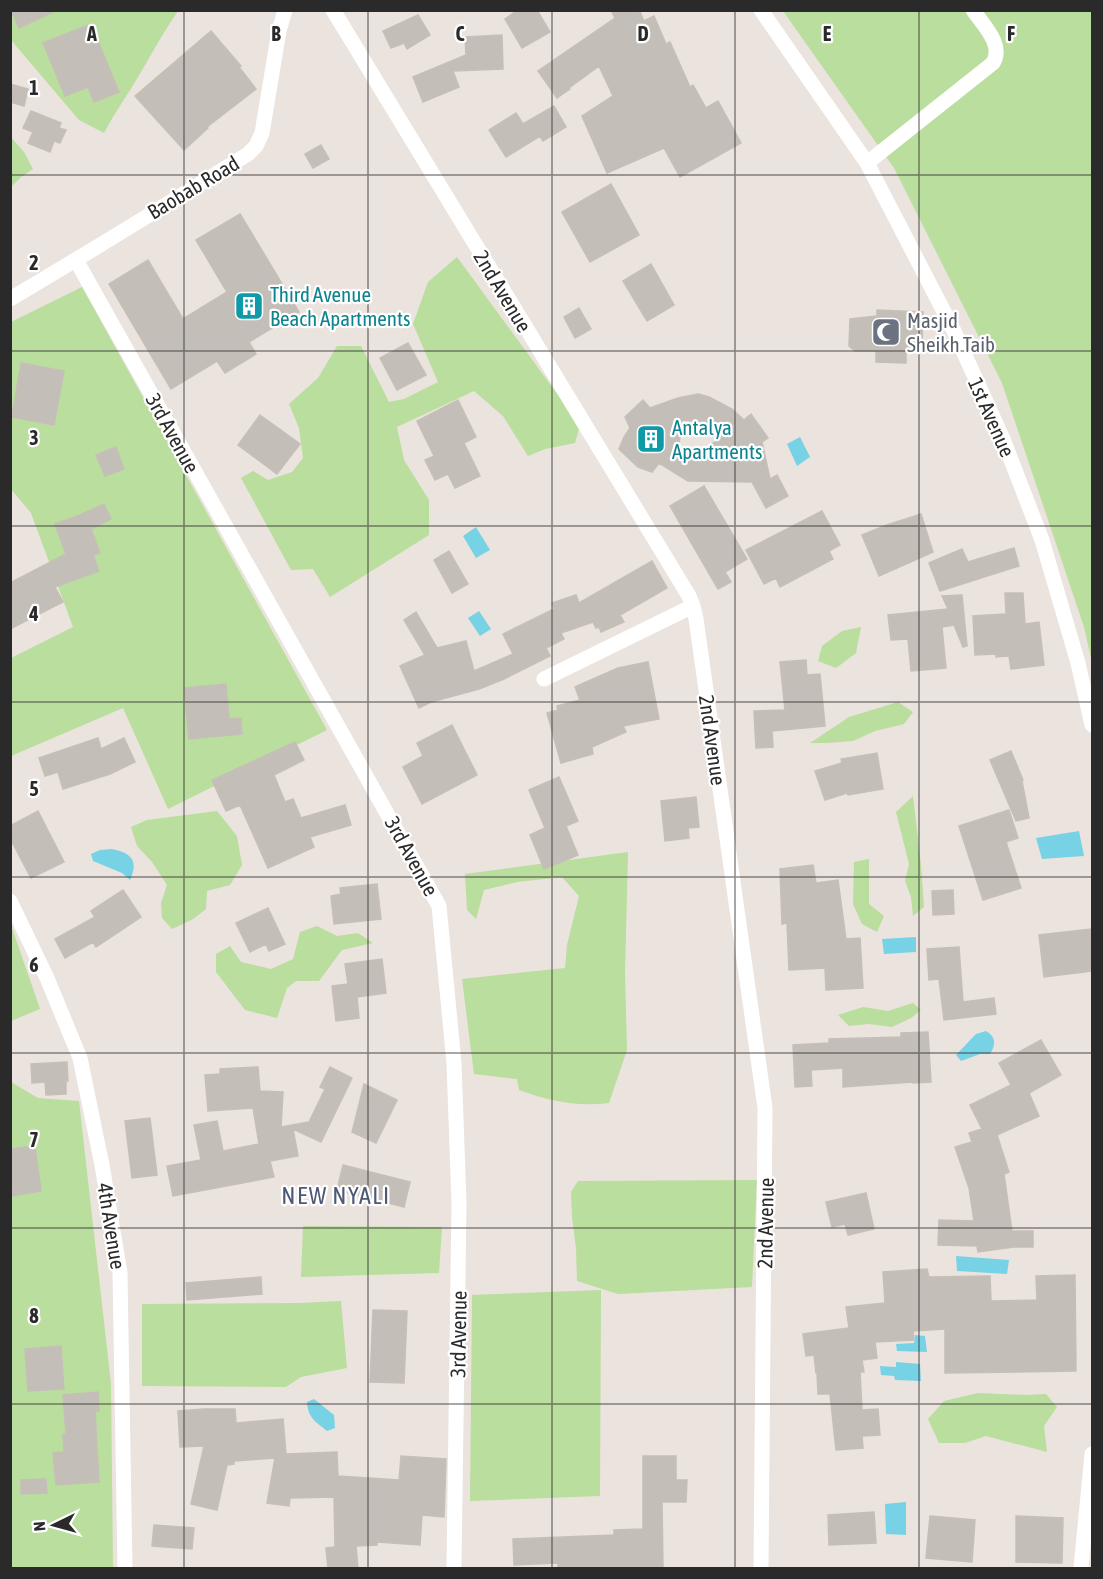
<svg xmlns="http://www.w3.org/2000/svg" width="1103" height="1579" viewBox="0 0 1103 1579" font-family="'Asap Condensed',sans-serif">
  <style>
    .green { fill: #b9de9d }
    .water { fill: #77d2e5 }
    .building { fill: #c3bfb8; stroke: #c6bfb7; stroke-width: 1.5; fill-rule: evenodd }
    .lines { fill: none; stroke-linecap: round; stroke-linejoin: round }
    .minor { stroke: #fff; stroke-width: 15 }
    .grid { fill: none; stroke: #2a2a2a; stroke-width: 1.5; stroke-opacity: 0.55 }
    .labels { text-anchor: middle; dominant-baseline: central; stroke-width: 4.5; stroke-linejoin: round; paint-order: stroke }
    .street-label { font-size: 21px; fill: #2a2a2a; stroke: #fff }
    .culture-label { font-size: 21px; fill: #0d838f; stroke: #fff; text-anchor: start }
    .worship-label { font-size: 21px; fill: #5b616d; stroke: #fff; text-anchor: start }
    .quarter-label { font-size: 24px; letter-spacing: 1.5px; fill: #4e5977; stroke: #fff }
    .grid-label { font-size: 20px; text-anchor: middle; font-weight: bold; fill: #2a2a2a; stroke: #fff; stroke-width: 4.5; stroke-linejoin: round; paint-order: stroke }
  </style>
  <rect width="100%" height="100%" fill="#ebe3dd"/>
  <path class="green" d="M10,11H178C165,30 153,51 141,72C129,93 115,112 104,133L79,120L11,40Z
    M783,11H1092V663L1084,627L1002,383L894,168Z
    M10,136L24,152L33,169L21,177L11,187Z
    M457,257L580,425L575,443L545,449L528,456L503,416L474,391L397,427L404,460L429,500V535L330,597L313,569L291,570L241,478L253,471L268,480L292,472L303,458L299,428L289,404L318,378L337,346H361L389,402L404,399L438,382L413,324L428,282Z
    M82,287L327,730L168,809L123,708L11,756V658L73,627L31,513L11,489V322Z
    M861,627L856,653L836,668L818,661L822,646L842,631Z
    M898,702L913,712L904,724L875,731L853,741L827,743H810L849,717Z
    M913,796L921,865L924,907L913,916L911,897L905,881L909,864L896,812Z
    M217,811L237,836L242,865L230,885L207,891L206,909L193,919L172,929L162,918L161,903L167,885L152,862L137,846L131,827L147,820Z
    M628,852L625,974L627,1050L609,1103C577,1107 549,1101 519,1090L517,1079L474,1074L462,979L565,968L567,945L579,896L562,877L517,882L484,890L476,919L467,910L465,874Z
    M869,859V904L884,916L877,932L862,924L853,904L854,862Z
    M11,925L40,1009L11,1021H10Z
    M317,926L337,936L358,933L373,943L342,950L319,981H296L287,988L277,1018L245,1010L216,972V954L230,946L241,962L271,969L293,959L300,932Z
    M913,1003L921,1010L911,1018L892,1027L869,1024L849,1026L838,1015L863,1007L888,1011Z
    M11,1082L38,1098L79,1101L111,1384L113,1568H11Z
    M757,1180L752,1287L618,1294L577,1281L576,1248L572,1217L571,1192L578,1181Z
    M303,1226L442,1227L439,1273L301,1277Z
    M601,1290L600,1496L470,1501L472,1295Z
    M341,1301L347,1368L301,1377L286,1387L142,1386V1304L300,1303Z
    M978,1393L1027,1395L1046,1394L1057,1407L1044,1426L1047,1452L986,1436L965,1443H939L928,1419L944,1401Z"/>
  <path class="water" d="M800,437L810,457L797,466L787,444Z
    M476,527L490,550L476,558L463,536Z
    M479,611L491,629L480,636L468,618Z
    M1079,831L1084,856L1042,859L1036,838Z
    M112,849C131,853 139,860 130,880L122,873L93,861L91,854L100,850Z
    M916,937V952L884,954L882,939Z
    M986,1031C996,1037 996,1044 990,1054H980L961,1061L956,1055L976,1034Z
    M956,1256L1009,1260L1007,1274L957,1271Z
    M915,1335L925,1336L927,1352L897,1351L896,1344L914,1343Z
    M896,1362L920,1364L921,1381L895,1380L894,1376L881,1375L880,1366L896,1367Z
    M314,1399L334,1415L335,1428L327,1431C315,1421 308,1418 307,1402Z
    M906,1502V1535L886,1534L885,1504Z"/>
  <path class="building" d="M11,10H57L19,28Z
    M518,10H537L550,32L522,48L505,19Z
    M611,10H639L644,21L654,16L666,44L670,42L690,87L693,85L706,108L718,101L741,143L680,177L664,148L607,173L582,116L613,96L599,66L569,88L570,89L557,98L538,71L615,18Z
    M418,15L430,35L407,49L404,43L391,48L383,31Z
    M91,24L119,92L94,102L88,87L65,96L43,43Z
    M211,31L241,66L239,67L256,89L207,127L208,128L184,150L135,96Z
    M502,35L503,69L453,71L459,87L423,102L413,77L466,55L465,37Z
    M10,84L28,89L24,106L10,102Z
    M554,106L566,127L543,141L540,136L506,157L489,130L516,113L523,124Z
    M31,111L61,123L59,128L66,130L60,143L54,141L50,152L28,143L33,132L23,128Z
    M321,145L329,159L313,168L305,154Z
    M611,184L639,235L590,262L562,212Z
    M240,214L299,312L249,342L256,354L225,373L217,361L171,389L109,284L148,260L183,319L227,292L196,240Z
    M651,264L674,305L647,321L623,281Z
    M579,308L591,329L575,338L564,317Z
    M877,310L923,312L922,349L906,351V363L876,362V351H855L849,346L850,319L877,316Z
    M408,343L426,375L397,390L380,358Z
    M21,363L64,371L54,425L12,417Z
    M698,394L709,397L732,409L744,420L751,414L768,438L762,442L770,479L777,475L788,496L766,508L752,482L688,481L659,463L652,472L638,467L619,449L624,437L630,428L625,417L643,400L650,408L678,398ZM682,420L735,426L708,447L705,457L678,454Z
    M458,400L476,437L464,443L480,476L455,488L448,474L435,480L425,460L434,456L417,421Z
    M260,415L300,444L277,474L238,445Z
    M116,447L124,469L105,476L96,455Z
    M704,486L747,559L725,572L731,582L718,589L670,506Z
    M104,504L111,519L91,529L100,553L93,555L99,571L55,587L63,602L10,629V583L66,554L55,524L80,515Z
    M822,511L840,545L829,551L833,559L780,587L776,578L764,584L746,550Z
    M921,514L933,552L879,576L862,535L887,525Z
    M1014,548L1019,566L940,591L929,563L962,549L968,562Z
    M449,551L468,584L452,593L434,560Z
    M652,561L667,588L620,615L624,622L601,632L599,627L596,628L593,622L561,633L564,639L546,648L550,656L504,679L479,689L431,702L419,708L400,666L425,655L404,620L416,612L437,648L466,641L474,671L513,654L503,634L554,609L552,603L576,595L579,603Z
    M1005,593H1023L1025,624L1039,622L1044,665L1011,669L1009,656L996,657V654L975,655L973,616L1006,614Z
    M962,595L967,646L963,647L954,625L942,627L946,668L911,671L908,639L891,640L888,615L948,609L942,596Z
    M806,660L807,675L820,674L825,726L772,731L773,747L756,748L754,711L785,710L780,662Z
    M648,662L659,719L623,726L626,732L592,747L593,754L561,763L547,713L558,710L557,706L580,700L575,687L618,668Z
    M226,684L229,719L241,718L242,734L189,739L184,688Z
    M452,725L477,775L422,804L403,767L423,756L417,743Z
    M98,738L101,749L124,738L135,762L110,774L63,789L58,772L45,776L39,758Z
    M295,742L304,760L274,775L285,802L293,799L301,818L345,805L351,825L310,837L314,847L268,868L240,805L226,811L212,780Z
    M1011,751L1023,780L1022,781L1029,818L1016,821L990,760Z
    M877,753L883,789L848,795L847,793L825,800L815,771L842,763L841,759Z
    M559,777L578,821L566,826L578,855L544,869L530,835L545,828L529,790Z
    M696,797L699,827L688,828L689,838L665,841L661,801Z
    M1009,810L1018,838L1006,842L1021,888L983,900L959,826Z
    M38,811L64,862L31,878L10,838V826Z
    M813,865L816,883L838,880L846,939L860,938L863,988L826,990L825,968L789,970L787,923L782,924L780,869Z
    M377,884L381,919L334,924L331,896L341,894L340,888Z
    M123,890L141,917L96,947L93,942L65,958L55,939L95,917L91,911Z
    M953,890L954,914L933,915L932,891Z
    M268,908L285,944L269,951L266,944L250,952L236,923Z
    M1091,929L1092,971L1044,977L1039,935Z
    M959,947L963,1002L994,998L996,1014L944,1020L939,979L929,980L927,949Z
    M382,959L386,993L357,997L359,1018L336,1021L332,986L348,984L345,964Z
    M928,1032L931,1082L913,1083V1082L843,1087V1068L811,1070L812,1086L795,1087L793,1045L829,1043V1039L901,1037V1033Z
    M1041,1040L1061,1075L1029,1093L1039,1116L997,1135L1009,1172L1004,1174L1012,1231H1033V1247H1014L978,1252L977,1246L938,1245L939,1220L974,1221L969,1188L955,1147L972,1142L969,1133L982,1129L970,1105L1011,1085L999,1063Z
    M67,1062L68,1081H66V1094L46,1095L45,1082L32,1083L31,1064Z
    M258,1067L260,1091L283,1092L281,1127L309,1122L325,1089L320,1087L330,1067L352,1078L321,1142L293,1129L298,1156L270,1161L274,1177L173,1196L167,1166L201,1160L194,1125L217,1121L223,1151L259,1144L253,1108L208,1111L205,1075L220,1074V1069Z
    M364,1084L397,1100L376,1143L352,1132Z
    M150,1118L157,1175L132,1178L125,1121Z
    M35,1146L41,1191L12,1196L10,1149Z
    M343,1165L410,1182L404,1207L337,1190Z
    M866,1193L874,1229L848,1235L845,1224L832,1227L826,1202Z
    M927,1269L929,1277L990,1276L991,1301L1037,1300L1036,1276L1075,1275L1076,1371L945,1373V1329L913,1331L914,1340L875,1342L877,1358L862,1360L864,1372H860L862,1410L878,1409L880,1435L862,1436L863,1448L836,1450L830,1394H818L817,1373H816L814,1355L806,1356L803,1334L849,1328L846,1307L885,1303L883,1272Z
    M261,1277L262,1294L187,1300L186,1283Z
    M373,1310L407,1311L404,1383L370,1382Z
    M61,1346L64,1389L28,1391L25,1349Z
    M98,1392L99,1411H95L99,1482L56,1485L53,1453L64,1452L63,1434H66L63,1395Z
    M204,1409H235L236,1423L283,1419L286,1454L337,1452L338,1476L399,1480L401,1456L446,1459L444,1517L422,1515L420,1545L377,1542V1545L356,1546L358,1569H328L326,1548L335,1547L334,1497L290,1498L289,1506L267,1503L275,1458L234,1461V1464L227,1465L217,1510L191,1504L204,1446L180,1447L178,1411Z
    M643,1456H676V1480H687L686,1502H662L663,1569H558V1563L514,1565L513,1539L614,1535V1530L643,1529Z
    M46,1479L47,1493L21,1494V1480Z
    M874,1512L876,1543L829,1545L828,1515Z
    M930,1516L975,1520L972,1562L926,1558Z
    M1016,1516L1063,1518L1062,1563L1016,1562Z
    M154,1525L194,1528L192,1549L152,1546Z"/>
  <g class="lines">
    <path class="minor" d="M333,10L689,596L693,606L696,619L765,1108L761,1568
      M761,10L867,163L954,331L1003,439L1042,540L1078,663L1092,725
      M867,163L993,63C1004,45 984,26 973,10
      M76,260L439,906L454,1063L459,1203L454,1568
      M10,299C90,252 169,203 248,154L256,146L262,133L279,31L285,10
      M544,679L693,606
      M10,901L47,978L80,1058L102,1165L120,1273L125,1568
      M1081,1568L1092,1454"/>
  </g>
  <path class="grid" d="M184,10V1568M368,10V1568M552,10V1568M735,10V1568M919,10V1568M10,175H1092M10,351H1092M10,526H1092M10,702H1092M10,877H1092M10,1053H1092M10,1228H1092M10,1404H1092"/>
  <defs>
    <g id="building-square" transform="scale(1.5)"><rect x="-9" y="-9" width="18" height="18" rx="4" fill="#0f9aa8" stroke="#fff"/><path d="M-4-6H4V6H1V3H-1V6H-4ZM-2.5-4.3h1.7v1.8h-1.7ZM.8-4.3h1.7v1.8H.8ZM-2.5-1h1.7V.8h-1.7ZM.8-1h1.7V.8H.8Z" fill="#fff"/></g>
    <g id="mosque-square" transform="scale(1.5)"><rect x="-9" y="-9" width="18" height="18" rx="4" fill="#6b7280" stroke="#fff"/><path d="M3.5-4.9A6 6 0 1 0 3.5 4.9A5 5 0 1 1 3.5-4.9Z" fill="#fff"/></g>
  </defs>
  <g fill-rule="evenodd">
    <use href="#building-square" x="249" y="306"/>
    <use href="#mosque-square" x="886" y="332"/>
    <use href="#building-square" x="651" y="439"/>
  </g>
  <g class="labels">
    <g class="street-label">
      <text transform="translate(193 187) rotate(-31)">Baobab Road</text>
      <text transform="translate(503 291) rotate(59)">2nd Avenue</text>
      <text transform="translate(992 417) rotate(66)">1st Avenue</text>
      <text transform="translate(173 433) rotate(61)">3rd Avenue</text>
      <text transform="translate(713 740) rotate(82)">2nd Avenue</text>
      <text transform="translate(412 856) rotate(61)">3rd Avenue</text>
      <text transform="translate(765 1223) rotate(-89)">2nd Avenue</text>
      <text transform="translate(112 1226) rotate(81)">4th Avenue</text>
      <text transform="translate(458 1334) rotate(-89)">3rd Avenue</text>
    </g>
    <g class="culture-label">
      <text x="270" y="294">Third Avenue<tspan x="270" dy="24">Beach Apartments</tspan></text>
      <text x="672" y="427">Antalya<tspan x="672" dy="24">Apartments</tspan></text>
    </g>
    <g class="worship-label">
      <text x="907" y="320">Masjid<tspan x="907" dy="24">Sheikh Taib</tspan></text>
    </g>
    <g class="quarter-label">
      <text x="336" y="1195">NEW NYALI</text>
    </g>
  </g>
  <g class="grid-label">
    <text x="92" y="41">A</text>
    <text x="276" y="41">B</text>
    <text x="460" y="41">C</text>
    <text x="643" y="41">D</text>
    <text x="827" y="41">E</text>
    <text x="1011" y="41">F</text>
    <text x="34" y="95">1</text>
    <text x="34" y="270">2</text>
    <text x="34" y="445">3</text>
    <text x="34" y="621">4</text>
    <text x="34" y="796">5</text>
    <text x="34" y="972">6</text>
    <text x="34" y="1147">7</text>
    <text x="34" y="1323">8</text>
  </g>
  <rect width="1103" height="1579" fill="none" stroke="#2a2a2a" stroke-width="24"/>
  <g transform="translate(54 1525) rotate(265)" stroke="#ffffff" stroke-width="4.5" paint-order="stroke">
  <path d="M0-4.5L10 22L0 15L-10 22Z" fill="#2a2a2a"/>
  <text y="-9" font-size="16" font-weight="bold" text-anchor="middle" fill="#2a2a2a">N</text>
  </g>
</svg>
